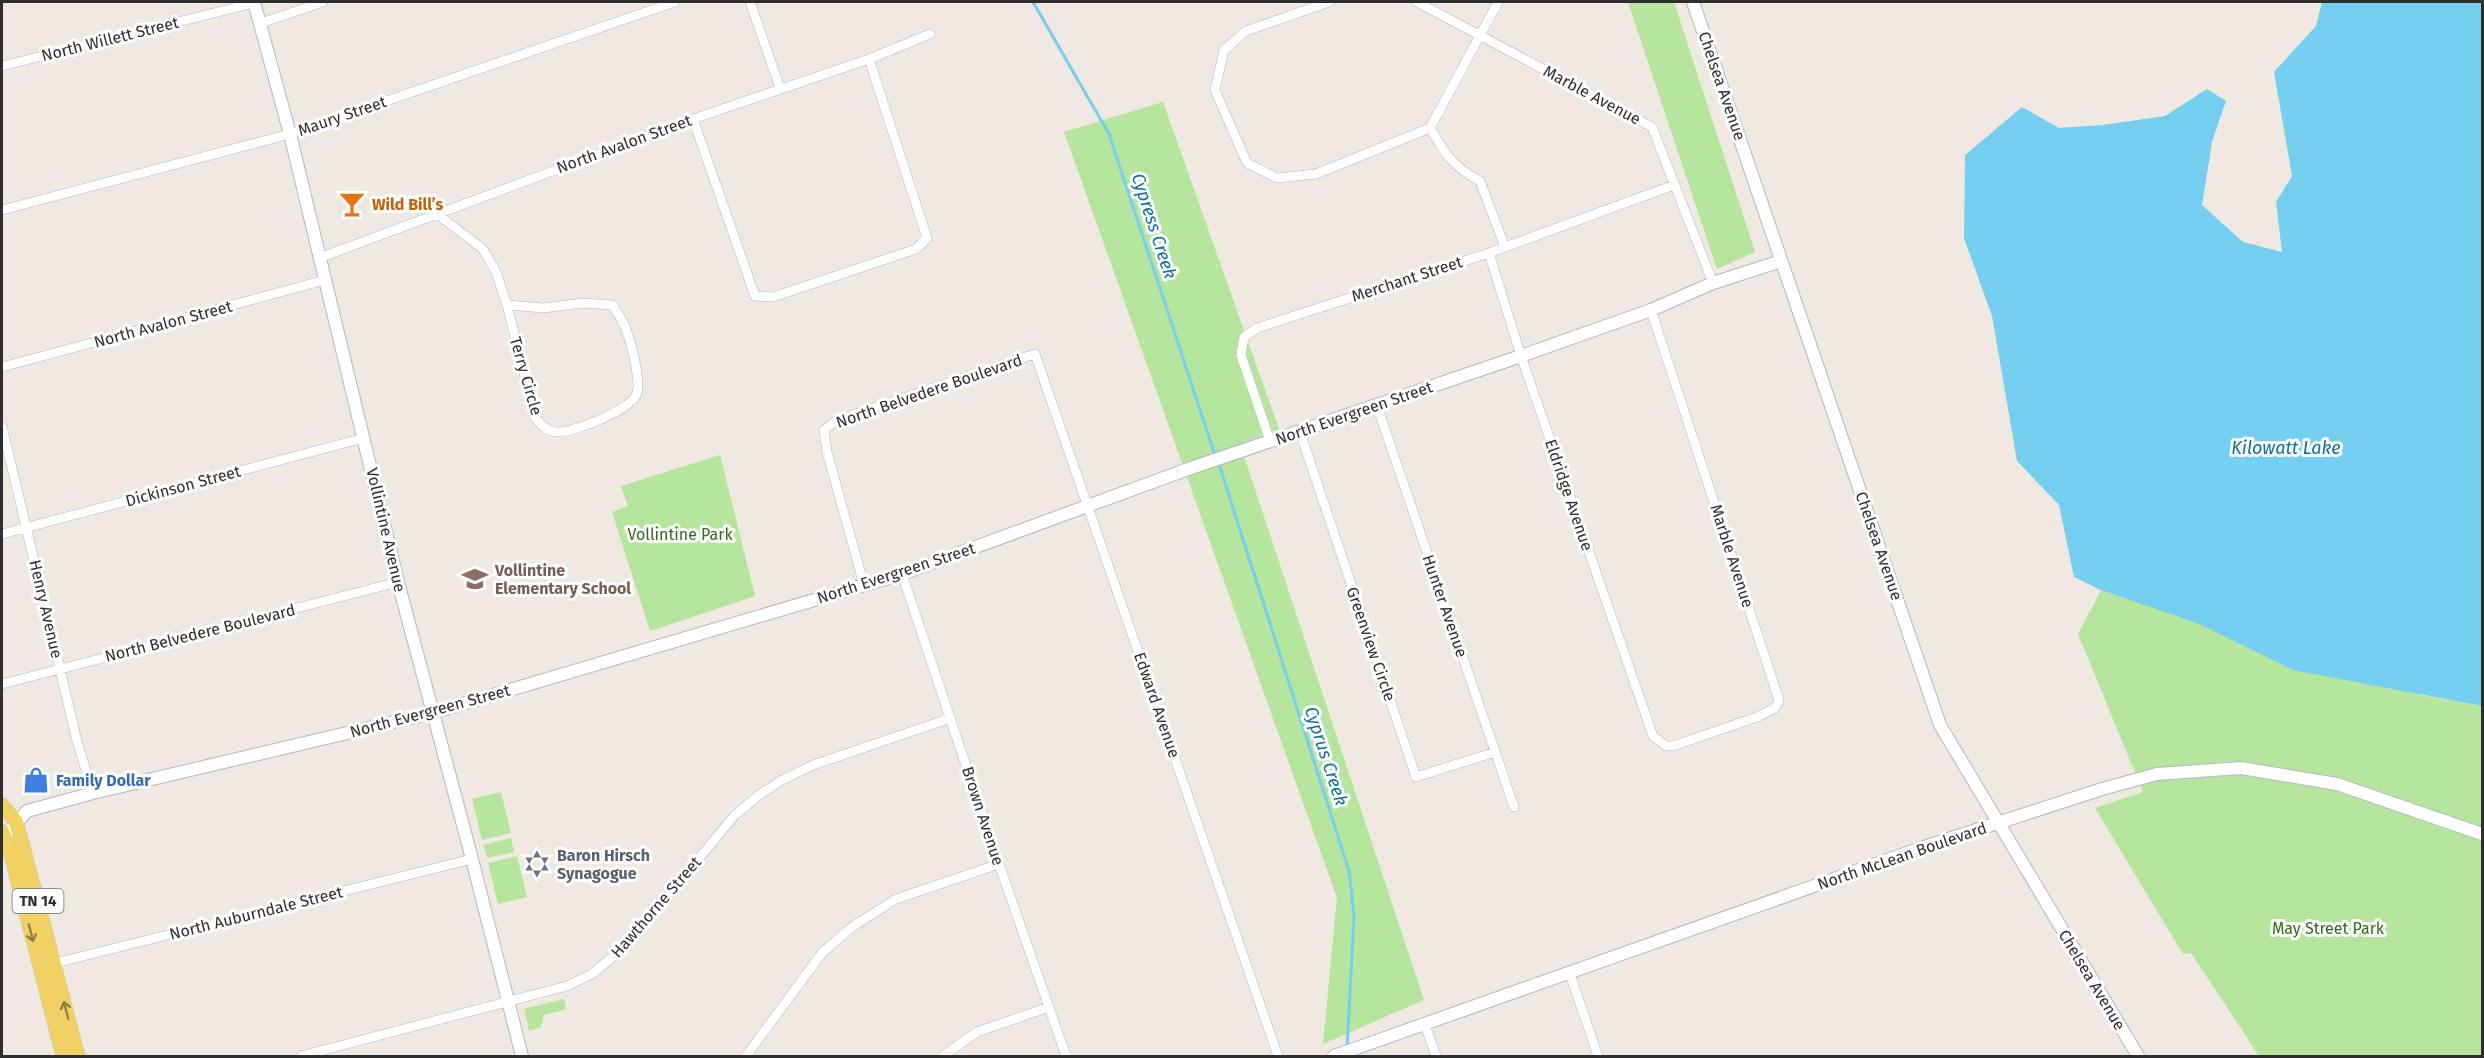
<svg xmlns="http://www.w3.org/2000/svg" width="2484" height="1058" viewBox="0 0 2484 1058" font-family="'Fira Sans',sans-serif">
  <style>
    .green { fill: #b6e59e }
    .water { fill: #75cff0 }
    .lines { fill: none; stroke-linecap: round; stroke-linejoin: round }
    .stream { stroke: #75cff0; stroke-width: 3 }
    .street-casing { stroke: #b4b7c1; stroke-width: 10 }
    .secondary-casing { stroke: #b4b7c1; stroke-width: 14 }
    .primary-casing { stroke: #c9c9c9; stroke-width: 15 }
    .street { stroke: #fff; stroke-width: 9 }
    .secondary { stroke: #fff; stroke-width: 12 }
    .primary { stroke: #f2d163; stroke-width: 14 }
    .oneway { stroke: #908048 }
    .labels { text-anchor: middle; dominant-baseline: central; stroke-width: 6; stroke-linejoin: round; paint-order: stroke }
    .shield { fill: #fff; stroke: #6d6d6d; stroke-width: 1.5 }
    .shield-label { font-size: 15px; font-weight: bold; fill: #2e2e2e }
    .street-label { font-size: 16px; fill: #2e2e2e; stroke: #fff }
    .food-label { font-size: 16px; font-weight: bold; fill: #c56008; stroke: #fff; text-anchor: start }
    .park-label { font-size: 16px; fill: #2c6e1b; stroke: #fff }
    .education-label { font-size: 16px; font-weight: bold; fill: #785e54; stroke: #fff; text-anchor: start }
    .shop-label { font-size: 16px; font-weight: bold; fill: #366cbe; stroke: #fff; text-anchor: start }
    .worship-label { font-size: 16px; font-weight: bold; fill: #5b616d; stroke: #fff; text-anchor: start }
    .water-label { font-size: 18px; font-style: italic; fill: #0d6fa3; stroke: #fff }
  </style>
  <rect width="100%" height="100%" fill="#efe9e1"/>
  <path class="green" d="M1628,2H1674L1755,252L1717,269Z
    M1163,102L1279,429L1240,444L1424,1000L1323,1044L1337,898L1064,132Z
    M720,455L755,596L650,631L612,512L628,506L621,486Z
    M2101,590L2426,696L2482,706V1056H2259L2191,953L2183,954L2095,808L2143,792L2078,634Z
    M501,792L511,833L482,840L472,799Z
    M511,838L514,852L487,858L483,845Z
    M517,856L527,897L498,904L488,863Z
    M564,999L566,1009L544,1015L541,1027L529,1031L524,1009Z"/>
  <path class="water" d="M2322,2H2482V706L2293,670L2197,623L2101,590L2074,577L2059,505L2017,461L1992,316L1964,238L1965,155L2022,107L2059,128L2103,125L2165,116L2207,89L2226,101L2212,142L2202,205L2243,242L2282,252L2276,202L2292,176L2274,72L2316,26Z"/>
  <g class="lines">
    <path class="stream" d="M1033,2L1109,134L1215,455
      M1218,461L1349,871L1354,916L1347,1049"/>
    <g class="street-casing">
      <path id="street" d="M750,2L780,88
        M1329,2L1246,31L1224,50L1215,90L1247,163L1277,178L1316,174L1430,128
        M1417,2L1652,127L1713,283
        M1498,2L1430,128C1446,155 1452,166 1480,181L1505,247
        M261,23L323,2
        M2,66L254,3
        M693,119L755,296L773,297L916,249L927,238L869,59
        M2,210L290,134L675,2
        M437,214L483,249L496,272L507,305
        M1489,253L1521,356L1653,736L1666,746H1673L1757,717L1775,708L1779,700L1651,310
        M319,258L693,119L869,59L930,34
        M583,303L613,305C617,313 623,321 626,329C631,343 641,380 637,393C633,409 573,433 557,432C546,431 541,425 535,417L507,305L543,308Z
        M2,367L325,280
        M1377,406L1514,807
        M2,426L77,741L93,793
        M1300,432L1416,777L1495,752
        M1270,441L1241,355L1244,337L1257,328L1489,253L1674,185
        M2,534L364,438
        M902,574L999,864L1066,1056
        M864,585L827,452L824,430L837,420L1035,354L1278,1056
        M2,684L398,582
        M51,964L472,859
        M1570,974L1598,1056
        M1425,1025L1436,1056
        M301,1056L567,986L592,974L628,944L734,816L759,795L782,780L813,765L951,718
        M746,1056L822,953L852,927L896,899L999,864
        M943,1056L977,1032L1049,1007"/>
    </g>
    <g class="secondary-casing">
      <path id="secondary" d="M254,2L290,134L398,582L472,859L522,1056
        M1693,2L1940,725L2138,1056
        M2,839L27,811L93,793L432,713L902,574L1191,468L1521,356L1651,310L1713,283L1781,261
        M1334,1056L1924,847L2102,789L2157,774L2241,768L2337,784L2482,834"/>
    </g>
    <g class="primary-casing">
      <path id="primary" d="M2,805L16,822L21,839L78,1056
        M2,831L11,855L63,1056"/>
    </g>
    <use href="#street" class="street"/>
    <use href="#secondary" class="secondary"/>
    <use href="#primary" class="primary"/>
  </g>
  <defs><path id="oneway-shaft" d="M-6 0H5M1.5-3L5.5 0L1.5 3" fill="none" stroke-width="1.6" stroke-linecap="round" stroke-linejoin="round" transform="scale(1.5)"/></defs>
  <g class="oneway">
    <use href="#oneway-shaft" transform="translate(31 933) rotate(76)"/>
    <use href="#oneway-shaft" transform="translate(66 1010) rotate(-104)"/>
  </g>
  <defs>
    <g id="bar-bare" transform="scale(2.07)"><path d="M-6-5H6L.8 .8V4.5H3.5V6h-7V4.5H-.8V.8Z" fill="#e8710a" stroke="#fff" stroke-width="2.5" paint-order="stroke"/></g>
    <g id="school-bare" transform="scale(2.07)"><path d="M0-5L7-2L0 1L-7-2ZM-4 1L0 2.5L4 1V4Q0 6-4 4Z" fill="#8d6e63" stroke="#fff" stroke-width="2.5" paint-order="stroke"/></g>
    <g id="shop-bare" transform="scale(2.07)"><path d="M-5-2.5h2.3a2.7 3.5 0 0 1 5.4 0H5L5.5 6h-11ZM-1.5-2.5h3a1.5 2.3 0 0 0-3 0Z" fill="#3f7fe0" stroke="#fff" stroke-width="2.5" paint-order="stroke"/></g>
    <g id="synagogue-bare" transform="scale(2.07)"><path d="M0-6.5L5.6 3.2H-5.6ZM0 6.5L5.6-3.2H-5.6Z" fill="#6b7280" stroke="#fff" stroke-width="2.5" paint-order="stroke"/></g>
  </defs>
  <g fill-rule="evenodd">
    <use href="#bar-bare" x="352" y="204"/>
    <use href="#school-bare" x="475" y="579"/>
    <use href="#shop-bare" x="36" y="780"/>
    <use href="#synagogue-bare" x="537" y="864"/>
  </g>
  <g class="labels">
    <rect class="shield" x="12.5" y="889" width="51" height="24" rx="4.5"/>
    <g class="shield-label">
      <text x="38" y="901">TN 14</text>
    </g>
    <g class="street-label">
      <text transform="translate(110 39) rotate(-14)">North Willett Street</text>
      <text transform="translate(1722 86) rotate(71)">Chelsea Avenue</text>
      <text transform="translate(1592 95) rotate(28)">Marble Avenue</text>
      <text transform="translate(342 116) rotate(-19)">Maury Street</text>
      <text transform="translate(624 144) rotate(-20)">North Avalon Street</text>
      <text transform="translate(1407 279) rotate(-18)">Merchant Street</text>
      <text transform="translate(163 324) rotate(-15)">North Avalon Street</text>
      <text transform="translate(526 376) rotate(74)">Terry Circle</text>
      <text transform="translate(929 391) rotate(-19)">North Belvedere Boulevard</text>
      <text transform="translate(1354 413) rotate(-19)">North Evergreen Street</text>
      <text transform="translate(183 486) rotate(-15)">Dickinson Street</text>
      <text transform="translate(1569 495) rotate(71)">Eldridge Avenue</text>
      <text transform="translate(386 530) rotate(77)">Vollintine Avenue</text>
      <text transform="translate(1879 546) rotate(71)">Chelsea Avenue</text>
      <text transform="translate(1732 556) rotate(72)">Marble Avenue</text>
      <text transform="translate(896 573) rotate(-18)">North Evergreen Street</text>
      <text transform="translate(1445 606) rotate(71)">Hunter Avenue</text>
      <text transform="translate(46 609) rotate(77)">Henry Avenue</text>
      <text transform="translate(200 633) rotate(-14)">North Belvedere Boulevard</text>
      <text transform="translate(1371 644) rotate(71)">Greenview Circle</text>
      <text transform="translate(1157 705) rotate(71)">Edward Avenue</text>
      <text transform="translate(430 711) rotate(-15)">North Evergreen Street</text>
      <text transform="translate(983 816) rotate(72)">Brown Avenue</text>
      <text transform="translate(1902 856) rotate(-19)">North McLean Boulevard</text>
      <text transform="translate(656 907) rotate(-49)">Hawthorne Street</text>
      <text transform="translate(256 913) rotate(-14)">North Auburndale Street</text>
      <text transform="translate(2092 980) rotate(59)">Chelsea Avenue</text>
    </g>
    <g class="food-label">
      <text x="372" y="204">Wild Bill’s</text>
    </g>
    <g class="park-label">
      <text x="680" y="534">Vollintine Park</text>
      <text x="2328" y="928">May Street Park</text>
    </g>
    <g class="education-label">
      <text x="495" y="570">Vollintine<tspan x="495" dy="18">Elementary School</tspan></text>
    </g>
    <g class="shop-label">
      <text x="56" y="780">Family Dollar</text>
    </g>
    <g class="worship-label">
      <text x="557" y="855">Baron Hirsch<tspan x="557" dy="18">Synagogue</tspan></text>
    </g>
    <g class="water-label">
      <text transform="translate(1154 226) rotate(72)">Cypress Creek</text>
      <text x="2286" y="448">Kilowatt Lake</text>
      <text transform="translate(1326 756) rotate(72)">Cyprus Creek</text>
    </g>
  </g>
  <rect width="2484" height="1058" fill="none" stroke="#2e2e2e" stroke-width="6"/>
</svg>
